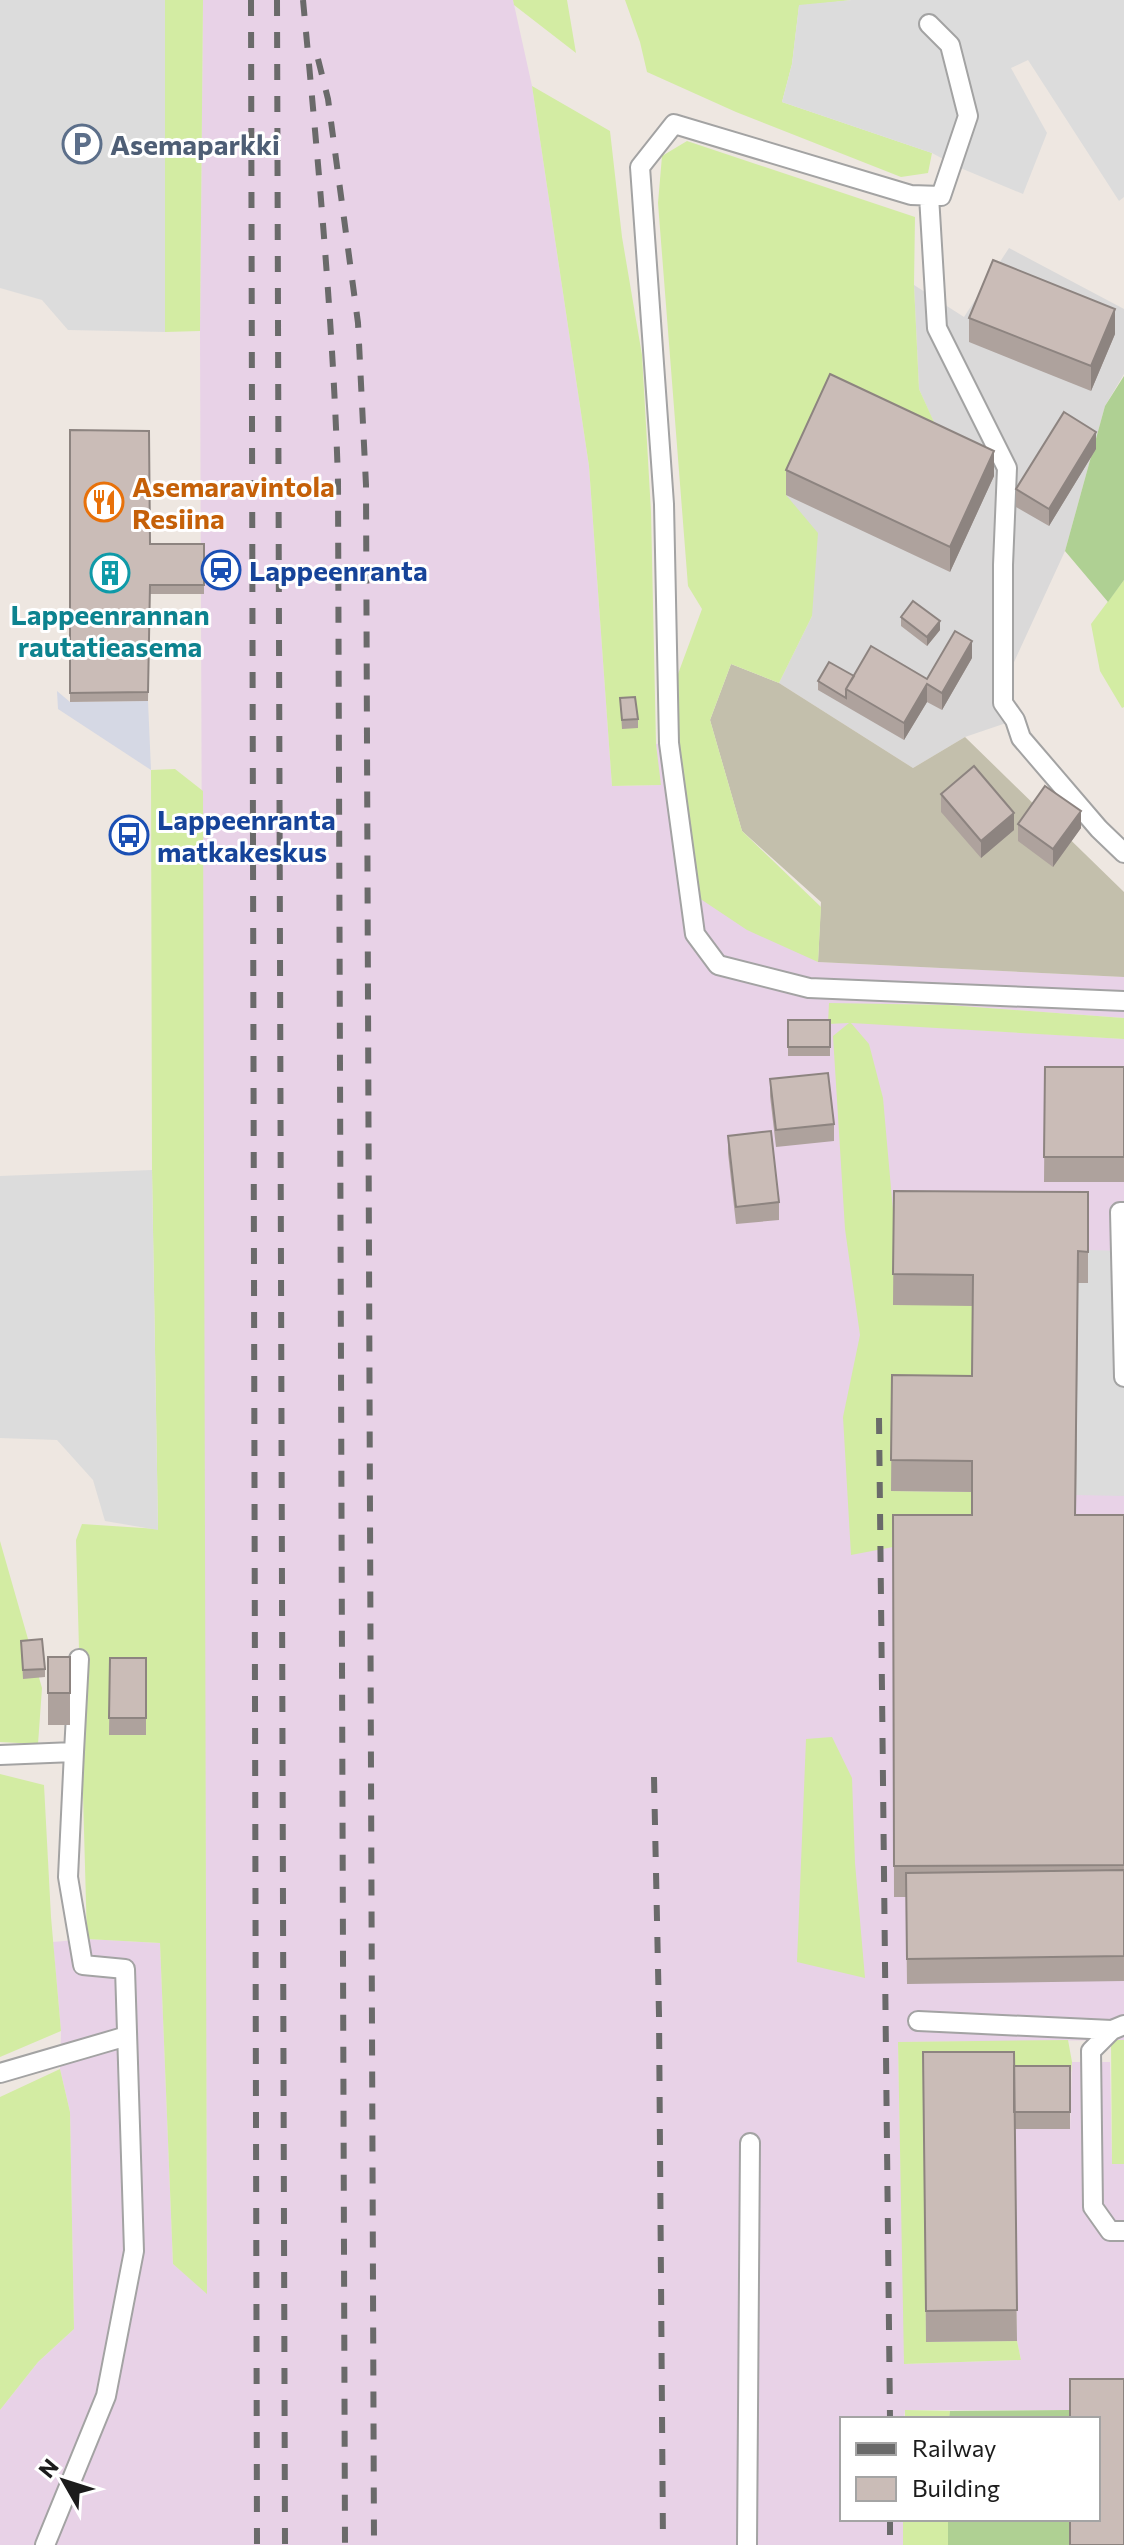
<svg xmlns="http://www.w3.org/2000/svg" width="1124" height="2545" viewBox="0 0 1124 2545" font-family="Commissioner,sans-serif">
  <style>
    .residential { fill: #dad9d9 }
    .industrial { fill: #e8d2e7 }
    .construction { fill: #c3bfac }
    .grass { fill: #d3eca3 }
    .forest { fill: #afd093 }
    .parking { fill: #dcdcdc }
    .plaza { fill: #d5d8e4 }
    .lines { fill: none; stroke-linecap: round; stroke-linejoin: round }
    .service-casing { stroke: #a3a3a3; stroke-width: 22 }
    .service { stroke: #fff; stroke-width: 18 }
    .rail { stroke: #6a6a6a; stroke-width: 6; stroke-dasharray: 16 16; stroke-linecap: butt }
    .wall { fill: #aea29d }
    .shaded-wall { fill: #8d8480 }
    .building { fill: #cabcb7; stroke: #8d8480; stroke-width: 2 }
    .labels { text-anchor: middle; dominant-baseline: central; stroke-width: 6; stroke-linejoin: round; paint-order: stroke }
    .service-label { font-size: 28px; font-weight: bold; fill: #4e5e75; stroke: #fff; text-anchor: start }
    .food-label { font-size: 28px; font-weight: bold; fill: #c56008; stroke: #fff; text-anchor: start }
    .transit-label { font-size: 28px; font-weight: bold; fill: #164399; stroke: #fff; text-anchor: start }
    .culture-label { font-size: 28px; font-weight: bold; fill: #0d838f; stroke: #fff }
  </style>
  <rect width="100%" height="100%" fill="#eee7e1"/>
  <path class="residential" d="M1009,248L1124,309V374L1105,406L1065,551L1009,673L1015,720L965,737L913,768L779,683L812,616L786,495L947,452L919,389L914,285L964,317Z"/>
  <path class="industrial" d="M203,0H513L532,86L589,466L612,786L660,785L656,744L669,743L818,962L1124,977V1018L948,1005L829,1004V1023L851,1022L1124,1039V2040L898,2042L905,2364L1021,2360L1017,2341L1013,2129H1070L1072,2062H1110L1112,2164H1124V2410H905L904,2419H842V2519H903V2545H0V2410L38,2362L74,2329L70,2112L60,2069L61,2031L53,1942L87,1939L160,1943L173,2264L207,2293L200,331Z"/>
  <path class="construction" d="M731,664L779,683L913,768L965,737L1124,892V977L818,962L821,902L742,831L710,720Z"/>
  <path class="grass" d="M165,0H203L200,331L165,332Z
    M513,0H567L576,53L514,5Z
    M625,0H852L799,6L792,64L782,102L932,153L928,173L901,177L736,112L647,72L640,42Z
    M532,86L610,131L622,237L642,355L651,512L656,744L661,785L612,786L589,466Z
    M687,141L915,217L914,285L919,389L948,453L786,495L818,533L812,616L779,683L731,664L710,720L742,831L821,907L818,962L747,930L690,892L668,701L702,609L688,586L658,203L662,156Z
    M1124,580V707L1122,708L1100,671L1091,624Z
    M175,769L203,791L207,2294L173,2264L160,1943L87,1939L76,1540L82,1524L158,1529L152,1170L151,770Z
    M829,1003L948,1005L1124,1018V1039L851,1023L869,1044L883,1098L894,1222L973,1306L972,1407L891,1491L972,1492V1546L893,1547L851,1555L843,1417L860,1335L845,1229L833,1036L849,1023L828,1024Z
    M0,1541L42,1688L38,1744L0,1742Z
    M832,1737L852,1778L855,1863L865,1978L797,1962L806,1739Z
    M0,1774L44,1785L51,1917L61,2031L0,2057Z
    M1068,2040L1072,2062L1070,2083L924,2084L926,2342L1017,2341L1021,2360L904,2364L898,2042Z
    M1111,2040H1124V2164H1112Z
    M60,2069L70,2112L74,2329L38,2362L0,2410V2097Z
    M905,2410L950,2411L949,2419H905Z
    M903,2519H948V2545H903Z"/>
  <path class="forest" d="M1124,376V580L1108,602L1065,551L1105,406Z
    M1070,2410V2419H949L950,2411Z
    M948,2519H1070L1069,2545H948Z"/>
  <path class="parking" d="M0,0H165V332L68,330L42,300L0,288Z
    M852,0H1124V197L1119,201L1028,60L1011,68L1047,133L1023,194L958,167L932,153L782,102L792,64L799,5Z
    M152,1170L158,1530L105,1521L93,1480L57,1440L0,1438V1176Z
    M1088,1250L1124,1251V1496L1075,1495L1078,1283H1088Z"/>
  <path class="plaza" d="M57,691L70,702L148,701L151,770L58,709Z"/>
  <g class="lines">
    <g class="service-casing">
      <path id="service" d="M929,24L950,45L968,116L941,196L911,195L674,124L640,167L664,504L669,743L695,934L718,965L809,988L1124,1001
        M929,196L937,328L1007,468L1003,565V703L1015,720L1021,738L1099,829L1124,853
        M1124,1212H1120L1124,1377
        M74,1752L79,1659
        M0,1755L74,1752L68,1877L83,1965L125,1969L134,2251L106,2396L45,2545
        M918,2021L1112,2030
        M1124,2025L1112,2030L1091,2051L1093,2207L1110,2231H1124
        M0,2073L127,2036
        M747,2545L750,2143"/>
    </g>
    <use href="#service" class="service"/>
    <path class="rail" d="M251,0L257,2545
      M277,0L285,2545
      M303,0C318,160 333,320 338,481L345,2545
      M318,59L328,99L358,323L366,485L374,2545
      M879,1418L890,2419
      M654,1777L659,2015L663,2545
      M890,2519V2545"/>
  </g>
  <path class="wall" d="M969,318L1115,334L1091,391L969,342Z
    M70,430L150,544L204,585V594H150L148,701L70,702Z
    M1096,449L1049,526L1016,507V489Z
    M786,470L994,476L950,572L786,495Z
    M901,617L940,630L927,646L901,626Z
    M972,658L942,710L927,702L904,740L818,690V681L927,679Z
    M620,698L638,719V728L622,729Z
    M941,794L1014,830L981,858L941,812Z
    M1018,824L1081,828L1053,867L1018,841Z
    M788,1020H830V1056H788Z
    M1045,1067H1124V1182H1044Z
    M770,1079L834,1124V1141L776,1147L770,1096Z
    M728,1136L779,1202V1220L736,1224L728,1153Z
    M894,1191L1088,1192V1283H1078L1076,1515H1124V1981L907,1984L906,1897H894L893,1515H972V1492L891,1491L892,1375L972,1376L973,1306L893,1305Z
    M21,1641L45,1669V1677L23,1679Z
    M48,1657H70V1725H48Z
    M110,1658H146V1735H109Z
    M923,2052L1014,2066H1070V2129H1014L1017,2341L926,2342Z"/>
  <path class="shaded-wall" d="M1115,309V334L1091,391V366Z
    M1096,432V449L1049,526V509Z
    M994,451V476L950,572V547Z
    M940,621V630L927,646V637Z
    M972,641V658L942,710V693Z
    M927,684V702L904,740V723Z
    M1081,811V828L1053,867V849Z
    M1014,813V830L981,858V841Z"/>
  <path class="building" d="M993,260L1115,309L1091,366L969,318Z
    M830,374L994,451L950,547L786,470Z
    M1064,412L1096,432L1049,509L1016,489Z
    M70,430L149,431L150,544H204V585H150L148,692L70,693Z
    M913,601L940,621L927,637L901,617Z
    M955,631L972,641L942,693L927,684L904,723L846,689L871,646L927,679Z
    M829,662L854,676L846,689V698L818,681Z
    M635,697L638,719L622,720L620,698Z
    M974,766L1014,813L981,841L941,794Z
    M1045,786L1081,811L1053,849L1018,824Z
    M788,1020H830V1047H788Z
    M1045,1067H1124V1157H1044Z
    M828,1073L834,1124L776,1130L770,1079Z
    M771,1131L779,1202L736,1207L728,1136Z
    M894,1191L1088,1192V1252L1078,1251L1075,1515H1124V1865L894,1866L893,1515H972V1461L891,1460L892,1375L972,1376L973,1275L893,1274Z
    M42,1639L45,1669L23,1670L21,1641Z
    M48,1657H70V1693H48Z
    M110,1658H146V1718H109Z
    M1124,1870V1956L907,1959L906,1873Z
    M923,2052H1014L1017,2310L926,2311Z
    M1014,2066H1070V2112H1014Z
    M1070,2379H1124V2545H1070V2519H1098V2419H1070Z"/>
  <defs>
    <g id="parking-ring" transform="scale(2)"><circle r="9.5" fill="#fff" stroke="#5c6f8a" stroke-width="1.5"/><path d="M-3.5-5.5H1a3.5 3.5 0 0 1 0 7H-1V5.5H-3.5ZM-1-3.4V-.6H.8a1.4 1.4 0 0 0 0-2.8Z" fill="#5c6f8a"/></g>
    <g id="restaurant-ring" transform="scale(2)"><circle r="9.5" fill="#fff" stroke="#e8710a" stroke-width="1.5"/><path d="M-5-6h1v4h1v-4h1v4h1v-4h1v5L-1.5 .5V6h-2V.5L-5-1ZM5-6V6H3V1.5H1.5Q1.5-4 5-6Z" fill="#e8710a"/></g>
    <g id="station-ring" transform="scale(2)"><circle r="9.5" fill="#fff" stroke="#1a4fb4" stroke-width="1.5"/><path d="M-3-6H3Q5-6 5-4V2Q5 4 3 4L4.5 6H3L1.5 4h-3L-3 6H-4.5L-3 4Q-5 4-5 2V-4Q-5-6-3-6ZM-3.5-4v3h7v-3ZM-3.5 1v1.5H-2V1ZM2 1v1.5H3.5V1Z" fill="#1a4fb4"/></g>
    <g id="building-ring" transform="scale(2)"><circle r="9.5" fill="#fff" stroke="#0f9aa8" stroke-width="1.5"/><path d="M-4-6H4V6H1V3H-1V6H-4ZM-2.5-4.3h1.7v1.8h-1.7ZM.8-4.3h1.7v1.8H.8ZM-2.5-1h1.7V.8h-1.7ZM.8-1h1.7V.8H.8Z" fill="#0f9aa8"/></g>
    <g id="bus-ring" transform="scale(2)"><circle r="9.5" fill="#fff" stroke="#1a4fb4" stroke-width="1.5"/><path d="M-5-6H5V4H4V6H2V4H-2V6H-4V4H-5ZM-3.5-4V0h7V-4ZM-3.5 1.2v1.5H-2V1.2ZM2 1.2v1.5H3.5V1.2Z" fill="#1a4fb4"/></g>
  </defs>
  <g fill-rule="evenodd">
    <use href="#parking-ring" x="82" y="144"/>
    <use href="#restaurant-ring" x="104" y="502"/>
    <use href="#station-ring" x="221" y="570"/>
    <use href="#building-ring" x="110" y="573"/>
    <use href="#bus-ring" x="129" y="835"/>
  </g>
  <g class="labels">
    <g class="service-label">
      <text x="110" y="144">Asemaparkki</text>
    </g>
    <g class="food-label">
      <text x="132" y="486">Asemaravintola<tspan x="132" dy="32">Resiina</tspan></text>
    </g>
    <g class="transit-label">
      <text x="249" y="570">Lappeenranta</text>
      <text x="157" y="819">Lappeenranta<tspan x="157" dy="32">matkakeskus</tspan></text>
    </g>
    <g class="culture-label">
      <text x="110" y="614">Lappeenrannan<tspan x="110" dy="32">rautatieasema</tspan></text>
    </g>
  </g>
  <rect x="840" y="2417" width="260" height="104" fill="#ffffff" stroke="#a4a4a4" stroke-width="2"/>
  <rect x="856" y="2443" width="40" height="12" fill="#6a6a6a" stroke="#a4a4a4" stroke-width="2"/>
  <text x="912" y="2457" font-size="24" fill="#1c1c1c">Railway</text>
  <rect x="856" y="2477" width="40" height="24" fill="#cabcb7" stroke="#a4a4a4" stroke-width="2"/>
  <text x="912" y="2497" font-size="24" fill="#1c1c1c">Building</text>
  <g transform="translate(64 2481) rotate(309)" stroke="#ffffff" stroke-width="6" paint-order="stroke">
  <path d="M0-6L14 30L0 20L-14 30Z" fill="#1c1c1c"/>
  <text y="-12" font-size="22" font-weight="bold" text-anchor="middle" fill="#1c1c1c">N</text>
  </g>
</svg>
